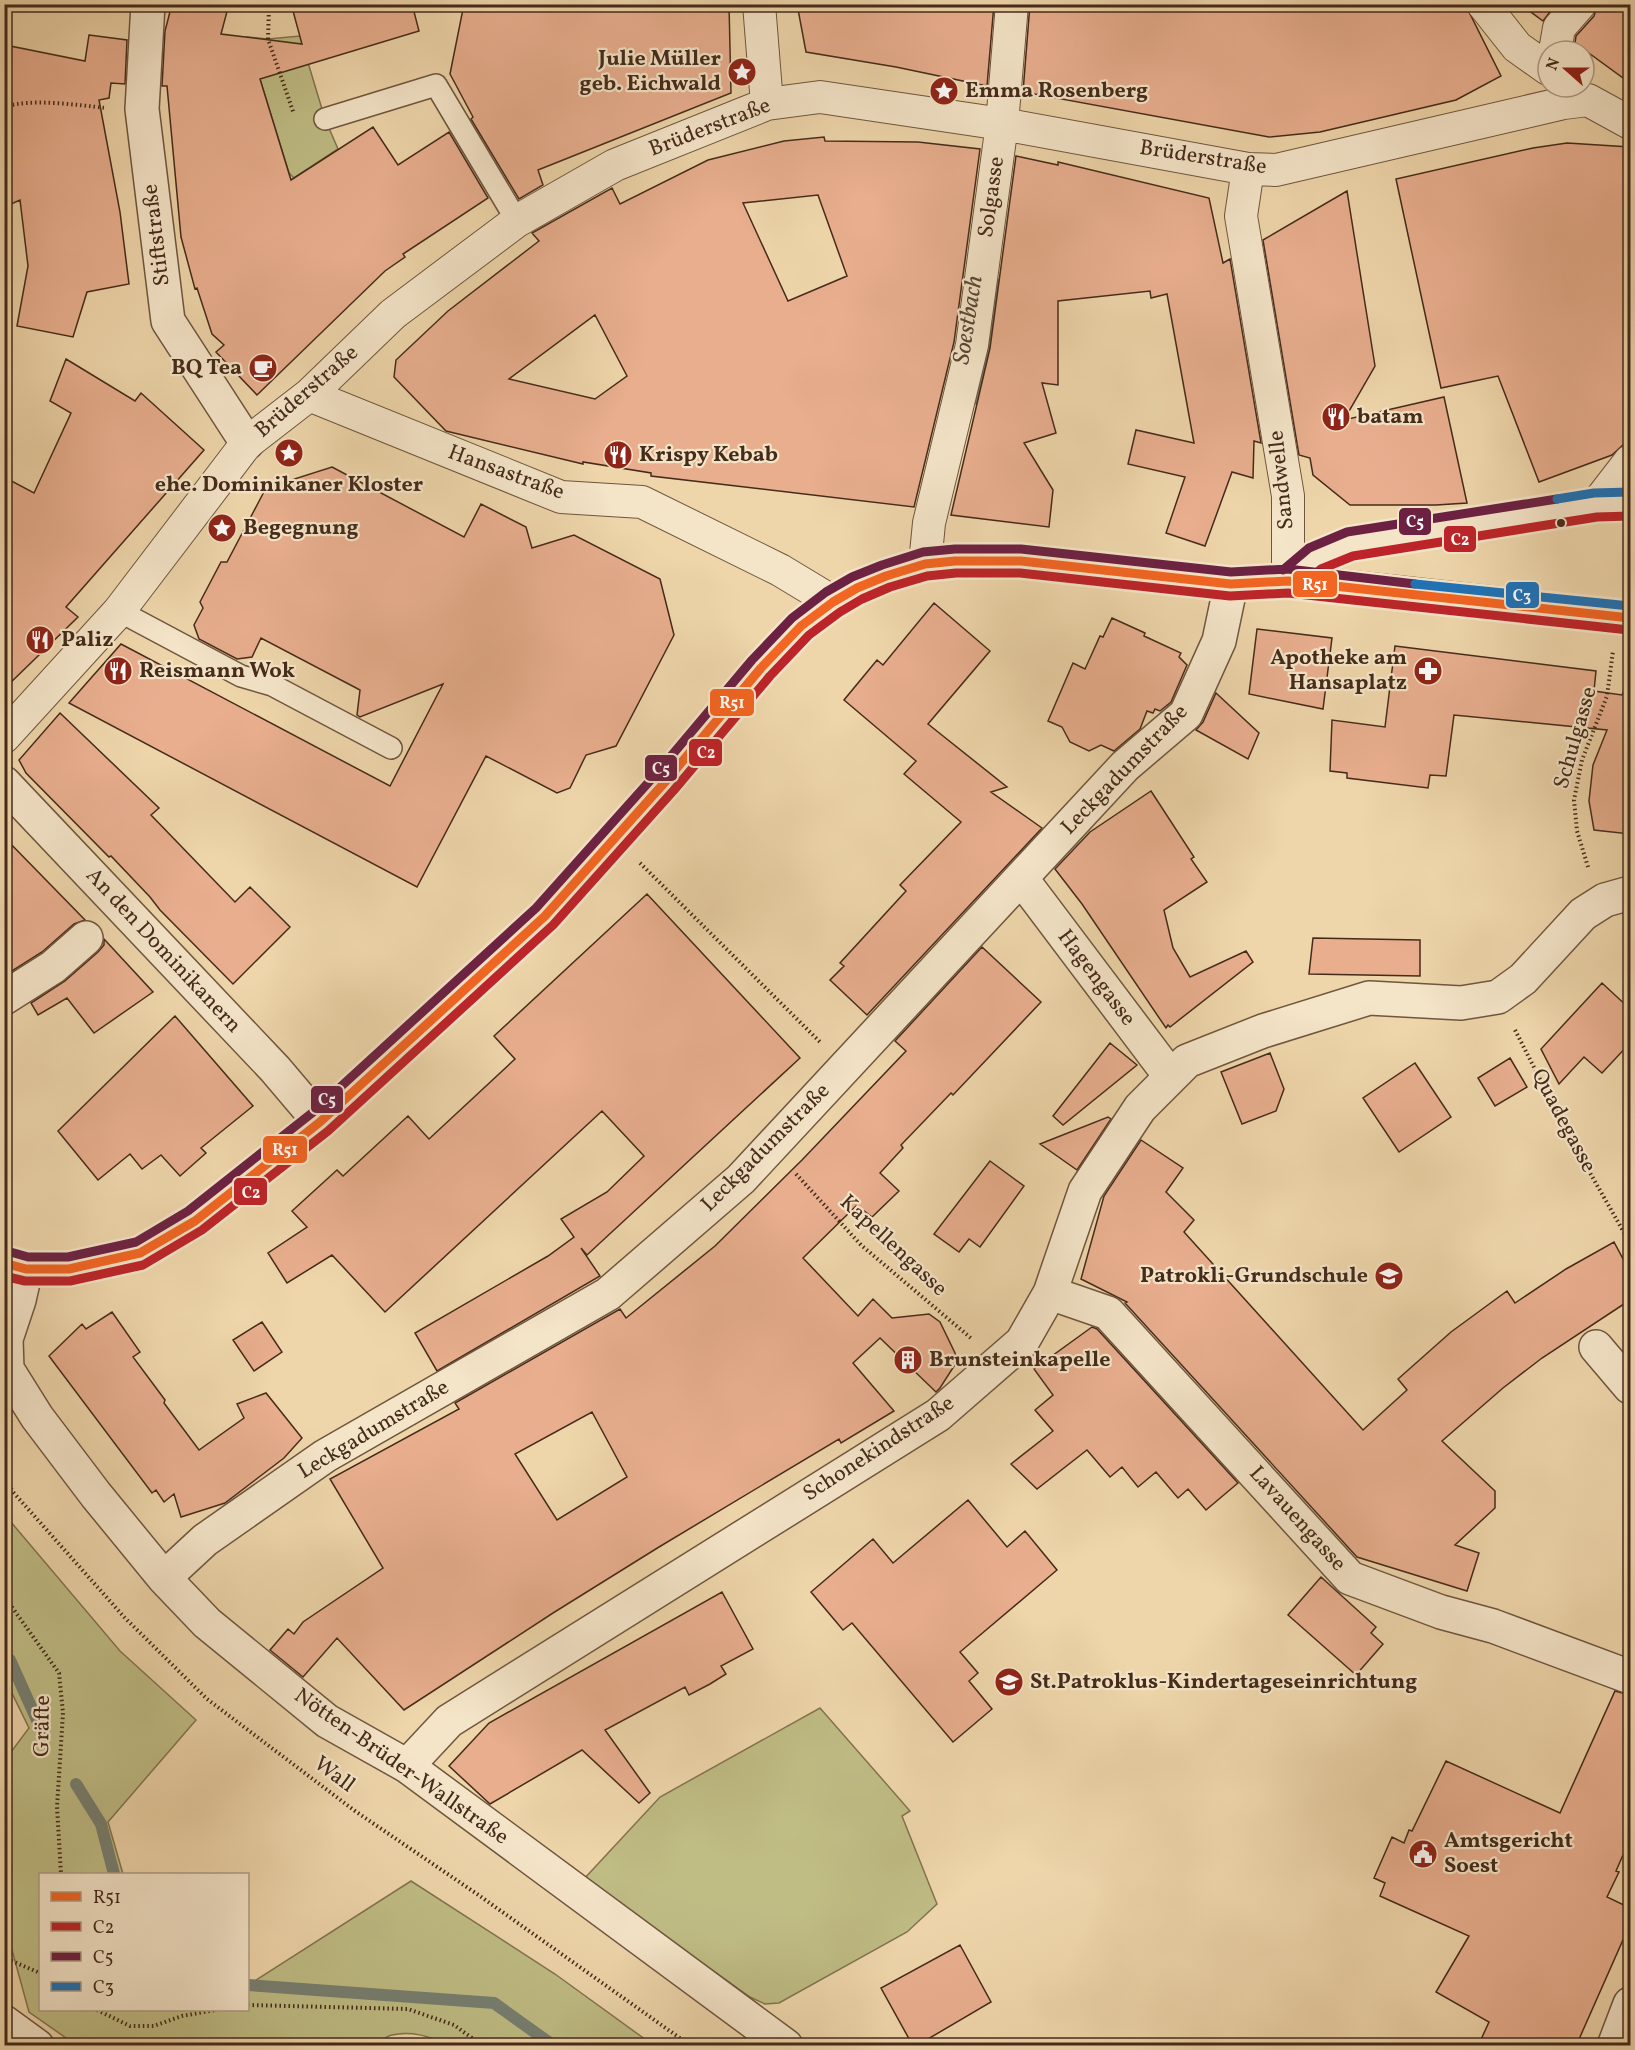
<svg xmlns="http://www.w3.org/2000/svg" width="1635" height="2050" viewBox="0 0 1635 2050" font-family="Vollkorn,serif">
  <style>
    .green { fill: #bfbc84; stroke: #82744f; stroke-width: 1.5 }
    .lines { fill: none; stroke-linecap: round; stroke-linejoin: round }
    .stream { stroke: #778072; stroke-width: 12 }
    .building { fill: #e8ae8e; stroke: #452b1a; stroke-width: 1.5; fill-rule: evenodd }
    .service-casing { stroke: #6f563e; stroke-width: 24 }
    .pedestrian-casing { stroke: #6f563e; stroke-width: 34 }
    .minor-casing { stroke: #6f563e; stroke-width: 36 }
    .tertiary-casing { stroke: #6f563e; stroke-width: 36 }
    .path { stroke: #452b1a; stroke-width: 4; stroke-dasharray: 1.5 3; stroke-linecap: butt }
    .service { stroke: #f4e4c8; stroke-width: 21 }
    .pedestrian { stroke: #f4e4c8; stroke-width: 32 }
    .minor { stroke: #f4e4c8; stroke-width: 33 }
    .tertiary { stroke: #f4e4c8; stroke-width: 33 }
    .bus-1-casing { stroke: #f4e4c8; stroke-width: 14 }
    .bus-2-casing { stroke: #f4e4c8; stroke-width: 14 }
    .bus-3-casing { stroke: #f4e4c8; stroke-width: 14 }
    .bus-4-casing { stroke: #f4e4c8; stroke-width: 14 }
    .bus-1 { stroke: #f26522; stroke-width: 9 }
    .bus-2 { stroke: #bd2429; stroke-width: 9 }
    .bus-3 { stroke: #6c2142; stroke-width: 9 }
    .bus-4 { stroke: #1f72b7; stroke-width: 9 }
    .bus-dot { fill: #452b1a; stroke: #f4e4c8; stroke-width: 2 }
    .labels { text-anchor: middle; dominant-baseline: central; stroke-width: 4.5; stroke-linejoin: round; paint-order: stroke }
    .poi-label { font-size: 22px; font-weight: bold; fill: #452b1a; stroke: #f4e4c8; text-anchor: start }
    .street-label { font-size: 22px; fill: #452b1a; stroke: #f4e4c8 }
    .water-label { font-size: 24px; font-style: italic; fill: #564737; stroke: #f4e4c8 }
    .line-badge { stroke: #f4e4c8; stroke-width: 2 }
    .badge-label { font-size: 16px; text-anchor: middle; font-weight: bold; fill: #fff }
  </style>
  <rect width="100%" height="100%" fill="#eed5aa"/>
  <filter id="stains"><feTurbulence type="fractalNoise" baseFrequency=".00333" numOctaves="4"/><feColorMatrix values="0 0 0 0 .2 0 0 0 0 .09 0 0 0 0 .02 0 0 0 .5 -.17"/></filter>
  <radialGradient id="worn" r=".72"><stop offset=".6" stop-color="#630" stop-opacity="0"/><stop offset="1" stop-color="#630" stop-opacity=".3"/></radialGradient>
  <path class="green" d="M300,36L325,119L338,149L294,178L289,173L247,37L268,39Z
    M5,1515L120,1651L196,1720L108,1822L123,1874H40V2010H248V1981L253,1982L411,1881L555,1974L653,2045L445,2046C431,2035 409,2031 392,2035C386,2036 380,2042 375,2046L76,2045L29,2012L4,1921L5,1760L29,1728L5,1679Z
    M820,1708L910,1811L902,1816L937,1904L907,1932L779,2003L765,2004L750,1997L584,1879L660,1797Z"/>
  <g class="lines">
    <path class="stream" d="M974,399L988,355L996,284
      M4,1654L10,1660L41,1729
      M76,1784L101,1824L114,1874
      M248,1985L494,2003L554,2046"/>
  </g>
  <path class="building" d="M172,4H229L221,34L302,44L293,11L313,4H412L419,31L260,79L291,180L373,127L398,165L449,132L488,198L403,254L405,257L385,271L257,395L216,352L224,345L212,334L197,288L195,289L181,237L167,86H162L165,31Z
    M464,4H729L731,93L538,170L543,185L519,199L471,119L473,117L450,74Z
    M797,4H994L987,86L896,67L806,52Z
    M1030,4H1465L1501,76L1456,100L1320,132L1269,137L1023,92Z
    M1520,4H1556L1543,21Z
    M1598,4H1630V83L1575,43L1576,36L1594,16Z
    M89,35L127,40L125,84L111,83L109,98L99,100L120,212L129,284L87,292L73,337L17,326L28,266L20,200L4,207V146L10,145L7,72L10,46L85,61Z
    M824,137L825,141L918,142L980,149L954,342L914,507L651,476V473L583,462V464L446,431L394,377L396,360L448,311L539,241L532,233L612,188L620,204L708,160L784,141ZM818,195L847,276L788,301L743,203ZM595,315L627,376L595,399L509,379Z
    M1567,143L1630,147V443L1623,445L1612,455L1539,482L1498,376L1441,388L1396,179L1533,148Z
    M1016,156L1058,165V162L1209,198L1223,263L1230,259L1261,443L1254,441L1253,478L1232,472L1205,546L1166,533L1185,477L1128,464L1136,430L1194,443L1167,294L1151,298L1150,291L1058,301V385L1042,383L1056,433L1024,443L1053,490L1049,527L951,515L990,348Z
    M1347,191L1375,366L1344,420L1444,397L1467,503L1436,505H1350L1313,475L1310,458L1299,455L1263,240Z
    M66,359L135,401L141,393L204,450L66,607L78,617L4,689V477L34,493L71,413L50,401Z
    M332,467L464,537L481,504L526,527L532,548L574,535L660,579L674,635L616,746L586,755L570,788L557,793L486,756L417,887L69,703L121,644L390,786L443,684L360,717L357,715L360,690L261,638L252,657L237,659L199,639L194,625L203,608L200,602L221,562H227L266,488Z
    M934,603L990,651L928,724L1007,787L991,792L1042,828L867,1015L830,980L844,966L840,963L906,891L900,885L961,822L904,774L916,761L844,700L877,660L883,665Z
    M1112,618L1145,633L1144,636L1181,653L1179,657L1187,665L1171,702L1160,711L1155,709L1153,713L1147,711L1140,729L1114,751L1101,745L1089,751L1070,742L1062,727L1048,721L1073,663L1085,669L1100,636L1103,637Z
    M1257,629L1332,638L1323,709L1249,694Z
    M1395,646L1596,671L1594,691L1622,695L1630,676V834L1594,830L1589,801L1593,765L1607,730L1454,715L1446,776L1430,775L1428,788L1347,778V773L1330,771L1332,720L1385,727Z
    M1216,693L1259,733L1248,759L1196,730L1203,722Z
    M60,713L159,808L151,815L235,902L250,887L290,927L233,984L160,910L150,897L111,856L109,857L26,773L19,760Z
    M1151,791L1194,857L1191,859L1207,882L1164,910L1173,948L1190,977L1246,951L1253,962L1170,1027L1168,1025L1166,1028L1082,904L1055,869L1090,832Z
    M4,837L85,920L74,924L42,952L12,971L4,959Z
    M647,894L800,1058L587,1255L581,1248L600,1276L437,1371L415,1333L548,1256L574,1237L561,1219L607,1192L644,1156L602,1111L385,1312L332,1255L287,1283L268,1253L307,1227L292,1211L337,1170L343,1176L408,1116L429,1139L515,1059L494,1036Z
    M1313,938L1420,940V976L1309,974Z
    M104,939L153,992L94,1033L67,998L38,1015L31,1003L65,981L98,952L104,945Z
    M982,947L1041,1002L953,1095L951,1093L901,1145L903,1148L880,1173L899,1191L872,1217L864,1211L863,1213L856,1206L803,1258L858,1316L873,1299L892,1318L929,1314L940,1322L955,1353L956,1363L940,1388L936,1392L880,1338L853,1363L894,1411L841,1443L839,1439L659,1547L553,1613L404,1710L337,1638L303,1677L270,1650L288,1629L294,1634L303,1622L383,1568L330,1479L459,1409L455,1403L620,1309L626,1318L715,1246L802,1160L906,1051L895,1041ZM592,1412L627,1477L557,1520L515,1454Z
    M1602,983L1630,1009V1043L1602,1073L1584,1057L1559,1084L1541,1049Z
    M175,1016L253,1106L201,1148L206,1153L180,1176L161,1155L142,1169L130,1154L98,1180L58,1131Z
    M1110,1043L1137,1065L1063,1125L1053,1116Z
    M1270,1053L1284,1089L1276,1111L1242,1124L1221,1072Z
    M1510,1058L1527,1087L1495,1106L1478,1078Z
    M1415,1063L1451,1117L1399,1152L1363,1098Z
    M1108,1117L1111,1119L1077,1170L1040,1144Z
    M1141,1140L1183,1168L1166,1192L1194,1220L1184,1232L1363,1430L1407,1390L1398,1379L1451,1332L1481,1310L1507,1291L1515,1303L1566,1269L1614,1242L1630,1272V1300L1542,1358L1503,1388L1442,1441L1495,1491V1508L1455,1545L1479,1553L1467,1591L1357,1557L1125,1303L1127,1302L1081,1279L1104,1196Z
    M990,1161L1024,1186L980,1247L969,1239L959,1252L934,1234Z
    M112,1312L140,1352L133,1357L165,1400L164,1403L199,1450L244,1418L237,1404L266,1393L302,1438L284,1458L225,1503L181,1517L174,1494L164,1502L156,1490L152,1493L49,1356L82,1324L86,1329Z
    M262,1322L282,1352L254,1371L233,1340Z
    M1092,1327L1097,1329L1238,1483L1206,1510L1188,1489L1178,1498L1156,1472L1138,1487L1122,1467L1110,1477L1087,1450L1037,1489L1011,1464L1053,1431L1035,1410L1053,1395L1034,1369Z
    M968,1500L1007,1547L1025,1531L1057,1570L960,1652L978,1673L969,1681L992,1709L953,1742L852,1623L843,1630L811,1592L873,1539L893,1563Z
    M1321,1577L1376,1627L1371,1633L1383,1644L1356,1675L1288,1615Z
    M722,1592L753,1649L721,1666L726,1674L710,1684L689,1695L685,1687L605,1730L650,1793L639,1803L582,1750L490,1804L449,1766L489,1723Z
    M1615,1691L1630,1695V1839L1616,1871L1619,1872L1607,1897L1630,1908V1924L1576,2046H1478L1489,2022L1436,1992L1469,1936L1380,1896L1385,1883L1374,1878L1392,1837L1404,1843L1409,1830L1412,1831L1446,1761L1560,1813Z
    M960,1945L991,2002L916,2046H913L881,1988Z"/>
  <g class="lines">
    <g class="service-casing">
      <path id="service" d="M325,119L436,85L517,221
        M119,611L241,676L272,685L391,748"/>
    </g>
    <g class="pedestrian-casing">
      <path id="pedestrian" d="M759,4L767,104
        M1483,4L1517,47L1548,69
        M1555,51L1559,28L1580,4
        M1248,169L1241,216L1288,496V581
        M309,395L561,497L642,502L780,570L833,602
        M1596,505L1630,461
        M925,564L929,523L972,345L1002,124L1012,4
        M4,737L119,611L247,443L309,395L393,314L517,221L615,165L767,104L820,97L1002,124L1248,169L1276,170L1564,103L1588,100L1630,123"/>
    </g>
    <g class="minor-casing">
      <path id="minor" d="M148,4L142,109L168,321L247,443
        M1288,581L1315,559L1350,544L1596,505L1630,504
        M4,783L275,1069L320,1122
        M1021,878L1171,1077
        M4,998L53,967L86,938
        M4,1263L26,1269H69L140,1253L195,1221L320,1122L545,916L665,782L761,668L801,626L833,602L857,588L886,576L925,564L955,561H1021L1231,584L1288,581L1630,618
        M26,1269L19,1300L6,1339L7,1369L37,1417L96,1495L164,1578L207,1623L327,1721L407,1766L786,2046
        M1050,1293L1108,1313L1350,1578L1441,1612L1493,1626L1630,1677
        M1596,1347L1630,1387
        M164,1578L205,1540L325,1456L608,1294L741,1179L1125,766L1186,714L1219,641L1231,584
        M407,1766L449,1721L938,1415L1022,1342L1050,1293L1085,1191L1140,1108L1187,1061L1263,1031L1369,998L1461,1003L1498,997L1523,979L1583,914L1605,900L1630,893
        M1614,2046L1630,2004"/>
    </g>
    <g class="tertiary-casing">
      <path id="tertiary" d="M4,2022L37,2046"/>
    </g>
    <path class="path" d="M269,6L268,39L294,114
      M4,107C31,98 77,105 106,108
      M640,863L820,1042
      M1588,867L1577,831L1574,800L1582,760L1607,696L1613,651
      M1515,1030L1569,1136L1630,1243
      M796,1174L861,1245L972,1339
      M1624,1323L1630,1317
      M4,1477L13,1492L125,1618L207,1699L355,1811L477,1894L691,2046
      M4,1596L59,1673L63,1713L57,1807L61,1874
      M4,1962L7,1959L40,1973
      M248,2005L408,2009L454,2025L483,2046
      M97,2010L130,2026H154L182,2016L215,2010"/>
    <use href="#service" class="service"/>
    <use href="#pedestrian" class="pedestrian"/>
    <use href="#minor" class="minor"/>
    <use href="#tertiary" class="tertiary"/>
    <g class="bus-1-casing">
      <path id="bus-1" d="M4,1263L26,1269H69L140,1253L195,1221L320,1122L545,916L665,782L761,668L801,626L833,602L857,588L886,576L925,564L955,561H1021L1231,584L1288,581L1630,618"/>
    </g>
    <g class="bus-2-casing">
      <path id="bus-2" d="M1299,588L1321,569L1353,556L1597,517L1630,516
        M4,1276L25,1281H70L143,1265L202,1230L328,1131L553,925L674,790L770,676L809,635L840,612L862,599L890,587L927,576L956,573H1020L1230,596L1288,593L1629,630"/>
    </g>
    <g class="bus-3-casing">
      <path id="bus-3" d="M1283,570L1309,548L1347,532L1557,499
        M7,1251L28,1257H68L136,1242L188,1211L312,1113L536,908L656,774L752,660L792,618L826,592L852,577L882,565L923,552L955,549H1021L1231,572L1288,569L1415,584"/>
    </g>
    <g class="bus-4-casing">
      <path id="bus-4" d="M1557,499L1594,493L1630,492
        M1415,584L1630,606"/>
    </g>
    <use href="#bus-1" class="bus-1"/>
    <use href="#bus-2" class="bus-2"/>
    <use href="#bus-3" class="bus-3"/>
    <use href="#bus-4" class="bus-4"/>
  </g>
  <defs>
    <g id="sight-disc" transform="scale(1.5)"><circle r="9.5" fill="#8f2418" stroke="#f4e4c8"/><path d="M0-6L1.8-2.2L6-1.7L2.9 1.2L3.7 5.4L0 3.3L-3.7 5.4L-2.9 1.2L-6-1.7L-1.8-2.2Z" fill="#fff"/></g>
    <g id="cafe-disc" transform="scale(1.5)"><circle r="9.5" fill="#8f2418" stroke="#f4e4c8"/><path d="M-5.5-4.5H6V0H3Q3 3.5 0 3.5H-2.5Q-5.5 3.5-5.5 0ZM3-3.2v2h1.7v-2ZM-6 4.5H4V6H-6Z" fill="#fff"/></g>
    <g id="restaurant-disc" transform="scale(1.5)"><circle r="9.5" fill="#8f2418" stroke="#f4e4c8"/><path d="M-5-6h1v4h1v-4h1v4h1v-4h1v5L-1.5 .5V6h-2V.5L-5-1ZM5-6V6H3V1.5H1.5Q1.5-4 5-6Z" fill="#fff"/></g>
    <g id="pharmacy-disc" transform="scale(1.5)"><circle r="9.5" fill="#8f2418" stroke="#f4e4c8"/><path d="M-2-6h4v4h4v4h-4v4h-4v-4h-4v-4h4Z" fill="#fff"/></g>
    <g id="school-disc" transform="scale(1.5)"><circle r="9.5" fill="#8f2418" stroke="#f4e4c8"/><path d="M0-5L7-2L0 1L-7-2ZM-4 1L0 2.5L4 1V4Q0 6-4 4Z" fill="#fff"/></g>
    <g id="building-disc" transform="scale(1.5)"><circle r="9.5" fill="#8f2418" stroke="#f4e4c8"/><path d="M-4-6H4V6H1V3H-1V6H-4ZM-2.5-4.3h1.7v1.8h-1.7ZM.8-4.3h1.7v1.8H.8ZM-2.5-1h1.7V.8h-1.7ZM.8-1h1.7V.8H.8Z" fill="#fff"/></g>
    <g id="civic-disc" transform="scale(1.5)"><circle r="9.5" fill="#8f2418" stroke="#f4e4c8"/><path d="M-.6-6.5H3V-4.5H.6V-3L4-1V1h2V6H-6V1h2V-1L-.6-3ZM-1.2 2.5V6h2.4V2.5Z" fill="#fff"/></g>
  </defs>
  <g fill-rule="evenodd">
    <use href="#sight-disc" x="742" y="72"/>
    <use href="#sight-disc" x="944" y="91"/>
    <use href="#cafe-disc" x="263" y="368"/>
    <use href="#restaurant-disc" x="1336" y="417"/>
    <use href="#sight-disc" x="289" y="453"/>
    <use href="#restaurant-disc" x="618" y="455"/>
    <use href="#sight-disc" x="222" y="528"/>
    <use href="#restaurant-disc" x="40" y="640"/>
    <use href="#restaurant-disc" x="118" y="671"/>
    <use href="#pharmacy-disc" x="1428" y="671"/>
    <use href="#school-disc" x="1389" y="1276"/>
    <use href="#building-disc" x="908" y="1360"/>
    <use href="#school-disc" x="1009" y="1682"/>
    <use href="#civic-disc" x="1423" y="1854"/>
  </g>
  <circle class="bus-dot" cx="1561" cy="523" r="5"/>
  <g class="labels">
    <g class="poi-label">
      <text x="721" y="59" text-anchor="end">Julie Müller<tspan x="721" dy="25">geb. Eichwald</tspan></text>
      <text x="965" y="91">Emma Rosenberg</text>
      <text x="242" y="368" text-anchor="end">BQ Tea</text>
      <text x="1357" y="417">batam</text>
      <text x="639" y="455">Krispy Kebab</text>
      <text x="289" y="485" text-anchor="middle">ehe. Dominikaner Kloster</text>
      <text x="243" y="528">Begegnung</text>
      <text x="61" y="640">Paliz</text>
      <text x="1407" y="658" text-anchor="end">Apotheke am<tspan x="1407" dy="25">Hansaplatz</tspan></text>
      <text x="139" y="671">Reismann Wok</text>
      <text x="1368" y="1276" text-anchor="end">Patrokli-Grundschule</text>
      <text x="929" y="1360">Brunsteinkapelle</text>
      <text x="1030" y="1682">St.Patroklus-Kindertageseinrichtung</text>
      <text x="1444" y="1841">Amtsgericht<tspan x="1444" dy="25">Soest</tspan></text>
    </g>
    <g class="street-label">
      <text transform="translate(710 128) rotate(-21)">Brüderstraße</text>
      <text transform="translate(1203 158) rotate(9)">Brüderstraße</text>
      <text transform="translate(992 197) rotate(-82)">Solgasse</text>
      <text transform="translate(157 235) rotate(-97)">Stiftstraße</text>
      <text transform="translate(307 392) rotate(-41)">Brüderstraße</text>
      <text transform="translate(506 473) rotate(20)">Hansastraße</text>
      <text transform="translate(1282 480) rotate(-96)">Sandwelle</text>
      <text transform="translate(1576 738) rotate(-74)">Schulgasse</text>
      <text transform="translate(1125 770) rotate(-46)">Leckgadumstraße</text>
      <text transform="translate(163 951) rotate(47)">An den Dominikanern</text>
      <text transform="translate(1096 978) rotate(53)">Hagengasse</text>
      <text transform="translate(1563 1121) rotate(62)">Quadegasse</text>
      <text transform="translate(766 1148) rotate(-45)">Leckgadumstraße</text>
      <text transform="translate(893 1246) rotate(43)">Kapellengasse</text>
      <text transform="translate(374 1430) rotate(-31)">Leckgadumstraße</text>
      <text transform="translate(879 1449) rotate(-33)">Schonekindstraße</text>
      <text transform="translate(1297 1519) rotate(48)">Lavauengasse</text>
      <text transform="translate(43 1726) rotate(-89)">Gräfte</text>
      <text transform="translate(401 1767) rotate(35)">Nötten-Brüder-Wallstraße</text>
      <text transform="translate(334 1775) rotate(37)">Wall</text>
    </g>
    <g class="water-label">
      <text transform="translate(969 320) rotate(-81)">Soestbach</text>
    </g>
  </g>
  <g class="line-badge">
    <rect x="1398" y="507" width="34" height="29" rx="6" fill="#6c2142"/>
    <rect x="1443" y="525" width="34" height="28" rx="6" fill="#bd2429"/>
    <rect x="1292" y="570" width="46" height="28" rx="6" fill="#f26522"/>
    <rect x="1505" y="581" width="35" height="28" rx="6" fill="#1f72b7"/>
    <rect x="709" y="688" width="46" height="29" rx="6" fill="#f26522"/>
    <rect x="688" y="738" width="35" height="29" rx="6" fill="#bd2429"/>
    <rect x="644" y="754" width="34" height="28" rx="6" fill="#6c2142"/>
    <rect x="310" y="1085" width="34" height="29" rx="6" fill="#6c2142"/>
    <rect x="262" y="1135" width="46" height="29" rx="6" fill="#f26522"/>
    <rect x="233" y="1177" width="35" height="29" rx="6" fill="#bd2429"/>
  </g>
  <g class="badge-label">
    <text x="1415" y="527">C5</text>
    <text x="1460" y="545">C2</text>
    <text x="1315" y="590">R51</text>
    <text x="1522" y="601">C3</text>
    <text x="732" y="708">R51</text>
    <text x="706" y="758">C2</text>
    <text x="661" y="774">C5</text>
    <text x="327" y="1105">C5</text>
    <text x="285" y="1155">R51</text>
    <text x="251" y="1198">C2</text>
  </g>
  <rect width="1635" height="2050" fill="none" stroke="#eed5aa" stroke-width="24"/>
  <rect x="6" y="6" width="1623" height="2038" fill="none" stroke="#452b1a" stroke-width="3"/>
  <rect x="12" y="12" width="1611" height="2026" fill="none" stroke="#452b1a" stroke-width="1.5"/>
  <rect x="39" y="1873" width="210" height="138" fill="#f4e4c8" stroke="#ae9a82" stroke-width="1.5"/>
  <rect x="51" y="1892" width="30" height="9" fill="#f26522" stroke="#ae9a82" stroke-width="1.5"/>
  <text x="93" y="1903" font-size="18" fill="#452b1a">R51</text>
  <rect x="51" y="1922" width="30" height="9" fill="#bd2429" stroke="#ae9a82" stroke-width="1.5"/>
  <text x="93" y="1933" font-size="18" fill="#452b1a">C2</text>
  <rect x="51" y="1952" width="30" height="9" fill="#6c2142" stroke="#ae9a82" stroke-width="1.5"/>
  <text x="93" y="1963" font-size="18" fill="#452b1a">C5</text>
  <rect x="51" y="1982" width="30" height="9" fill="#1f72b7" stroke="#ae9a82" stroke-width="1.5"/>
  <text x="93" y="1993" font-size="18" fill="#452b1a">C3</text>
  <g transform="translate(1566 69) rotate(291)"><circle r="28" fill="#f4e4c8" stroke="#ae9a82" stroke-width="1.5"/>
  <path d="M0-4.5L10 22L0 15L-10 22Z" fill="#8f2418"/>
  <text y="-9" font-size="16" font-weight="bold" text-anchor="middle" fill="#452b1a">N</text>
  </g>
  <rect width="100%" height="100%" filter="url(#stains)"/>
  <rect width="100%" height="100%" fill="url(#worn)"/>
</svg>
